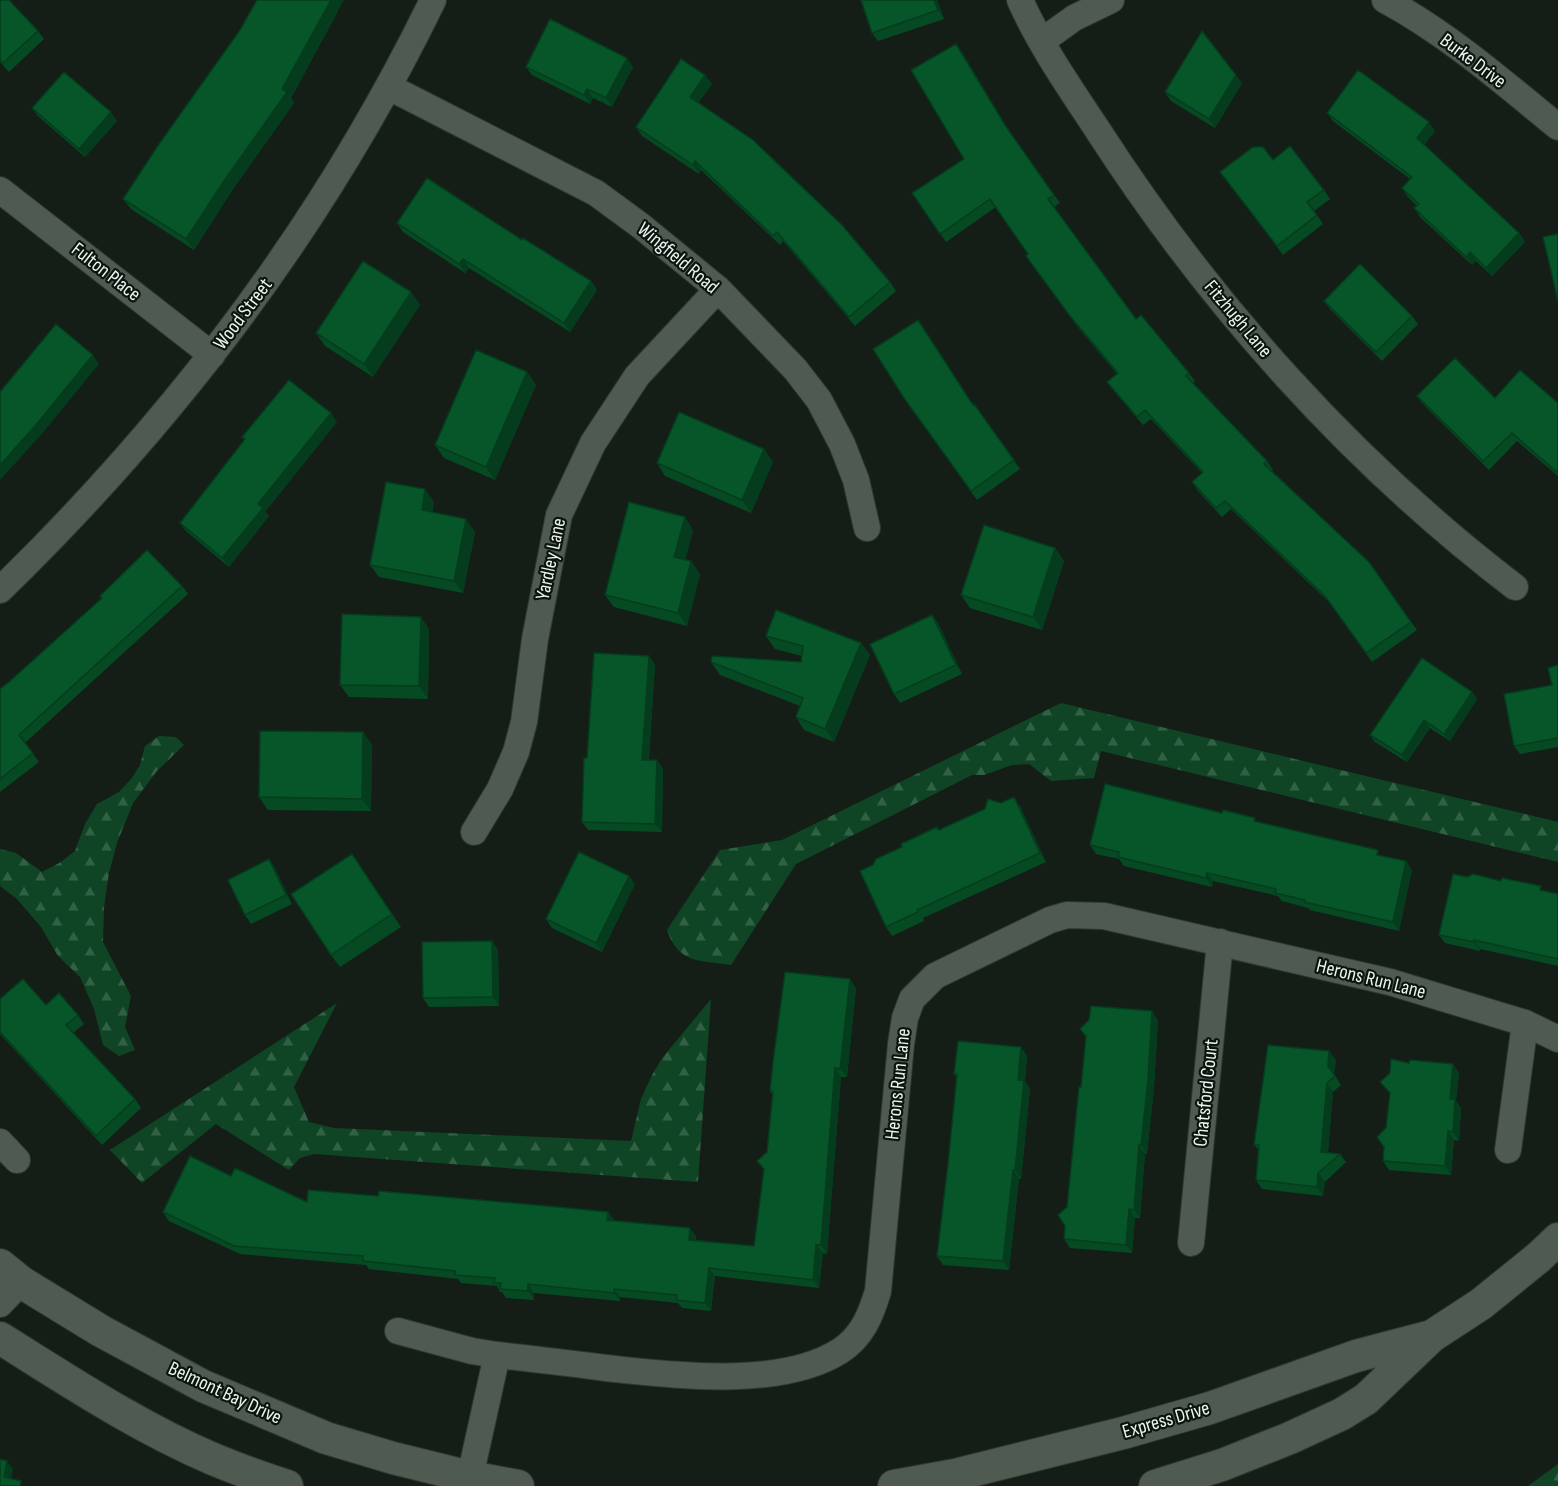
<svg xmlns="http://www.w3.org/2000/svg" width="1558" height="1486" viewBox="0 0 1558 1486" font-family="'Sofia Sans Condensed',sans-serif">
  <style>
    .forest { fill: url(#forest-firs) }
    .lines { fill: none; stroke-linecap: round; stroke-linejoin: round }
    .minor-casing { stroke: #313732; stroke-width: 28 }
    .tertiary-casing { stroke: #313732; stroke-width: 34 }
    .minor { stroke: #4f5a51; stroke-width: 26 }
    .tertiary { stroke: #4f5a51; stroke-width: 32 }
    .wall { fill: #064a24 }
    .shaded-wall { fill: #053c1d }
    .building { fill: #07562a; stroke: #053c1d; stroke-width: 1.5 }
    .labels { text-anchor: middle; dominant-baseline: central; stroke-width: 4.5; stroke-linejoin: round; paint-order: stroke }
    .street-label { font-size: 20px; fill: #edf3ee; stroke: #0b150e }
  </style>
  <defs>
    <pattern id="forest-firs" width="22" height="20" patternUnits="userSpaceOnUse" patternTransform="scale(1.5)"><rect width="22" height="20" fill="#0f4524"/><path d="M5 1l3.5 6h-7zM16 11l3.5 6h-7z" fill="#326044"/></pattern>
  </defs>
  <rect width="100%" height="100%" fill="#141e17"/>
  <path class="forest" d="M1061,703L1558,822V862L1101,751L1094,778L1051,781L1029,764L1012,765L984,775H972L796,864L731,965C699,960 679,964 667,930L720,850L782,840Z
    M159,736L176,737L184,745L157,771L133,803L117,843L109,873L104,907L103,942L131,996L125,1027L135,1050L119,1056L103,1045L94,1009L80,977L58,956L41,927L17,899L0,886V849L16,853L42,872L61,862L75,851L85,824L97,804L119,792L132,778L140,765L145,746Z
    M711,999L698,1182L314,1154L300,1158L289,1170L216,1124L142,1183L110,1150L337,1003L294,1087L309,1122L334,1128L631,1141L641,1099L652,1075L663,1057Z
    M1558,1464V1486H1528Z"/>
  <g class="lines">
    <g class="minor-casing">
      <path id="minor" d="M1020,0C1040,45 1070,88 1097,129C1209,303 1350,461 1515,587
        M1385,0C1448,34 1503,82 1558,127
        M1042,41L1074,18L1111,0
        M389,87L596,193L641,226L718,289L795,369L819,400L842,444L856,480L867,528
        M0,190L212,355
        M0,590C178,417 324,224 433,0
        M474,832L500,789L516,752L524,722L535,639L559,515L593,443L637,376L718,289
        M0,1142L17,1160
        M1508,1150L1525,1023
        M1191,1243L1220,942
        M0,1304L21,1282
        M398,1331L472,1351L497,1355C533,1359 570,1363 606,1368C674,1375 780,1389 840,1351C862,1337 871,1315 878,1291L901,1044L905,1018L912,999L935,976L1050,920L1067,915L1104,916L1390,982L1525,1023L1558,1039
        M468,1486L497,1355"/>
    </g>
    <g class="tertiary-casing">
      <path id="tertiary" d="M0,1265L21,1282L101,1331L203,1386L326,1438L393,1458L470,1477L518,1486
        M0,1338C69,1381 138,1427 213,1459C237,1469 262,1478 287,1486
        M894,1486L955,1475L1123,1433L1210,1408L1356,1356L1432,1336
        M1155,1486L1222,1465L1290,1438L1342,1414L1366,1399L1432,1336L1481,1304L1539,1257L1558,1239"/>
    </g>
    <use href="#minor" class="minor"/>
    <use href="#tertiary" class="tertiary"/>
  </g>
  <path class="wall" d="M0,0L38,31L44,39L9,72L0,62Z
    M937,0L944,19L878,41L872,33Z
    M337,13L291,98L294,103L233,189L194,250L131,209L123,199Z
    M962,52L1011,134L1060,203L1054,207L1136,319L1189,373L1195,381L1193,383L1267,461L1273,470L1272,471L1369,562L1417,630L1372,662L1331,604L1231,509L1222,517L1198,491L1192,482L1202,473L1151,419L1143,425L1113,390L1107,382L1117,374L1076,325L1026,256L1028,254L996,207L946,242L912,193L964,159Z
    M627,58L633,67L612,107L593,98L590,104L532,75L526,67Z
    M705,75L712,84L698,103L890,282L896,291L855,326L783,241L780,245L701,170L699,174L642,136L636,127Z
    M1242,83L1215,128L1171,101L1165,92Z
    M32,108L117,121L85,157L38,116Z
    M1327,113L1435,131L1424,145L1519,233L1525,242L1492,276L1476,261L1472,265L1420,217L1414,208L1417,206L1408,197L1402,188L1410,179L1333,121Z
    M1273,160L1324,190L1330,199L1314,211L1323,224L1283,255L1226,180Z
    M397,223L522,240L591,281L597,290L570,332L469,268L465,273L403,232Z
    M411,292L420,305L373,377L325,346L316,333Z
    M1324,301L1412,316L1418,324L1382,361L1330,309Z
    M918,320L973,405L974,404L1020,469L977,500L904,398Z
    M527,372L536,385L495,480L444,458L435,445Z
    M1417,396L1495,398L1558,403V476L1517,441L1489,470L1423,404Z
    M337,422L265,512L269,516L229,567L186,531L180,523L244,440L242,437Z
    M764,449L773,462L751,513L665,476L657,463Z
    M434,502L432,512L475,532L463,593L379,577L370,565Z
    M693,530L685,560L691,561L700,574L687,626L614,607L605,595Z
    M1055,548L1064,561L1042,630L970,608L961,595Z
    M182,586L188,594L25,743L39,762L0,792V689Z
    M932,615L938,623L962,674L900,703L894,694Z
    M429,629L428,699L349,697L340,685Z
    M766,636L861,643L870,655L834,742L804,730L796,717L800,706L720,675L711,662H801L802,656L775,649Z
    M649,656L655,665L649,760H657L663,769L662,832L588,830L582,822L587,758Z
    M1558,665V747L1520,754L1514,746L1552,685Z
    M1472,692L1477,699L1450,741L1430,728L1407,762L1375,742L1370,735Z
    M363,732L372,745L371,811L268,810L259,797Z
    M1001,803L1020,806L1046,862L923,918L924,921L892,936L886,927L873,865L939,830Z
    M1258,822L1383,856L1406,861L1412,870L1399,931L1310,910L1308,908L1282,901L1278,896L1213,881L1212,887L1124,866L1119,859L1096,854L1090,845Z
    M269,859L275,868L292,904L251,924L245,915Z
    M361,867L401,927L340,967L331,955Z
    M1467,877L1501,881L1558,894V966L1480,949V951L1445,943L1439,935Z
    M635,884L602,952L552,928L546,919Z
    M492,941L498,950L499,1006L429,1007L423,998Z
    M856,988L847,1077H841L827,1254L823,1253L819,1288L715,1276L711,1311L682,1308L678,1303L620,1297V1301L534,1293V1300L506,1298L502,1292H500L497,1286L461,1283L458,1279L369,1269L366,1265L240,1254L169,1221L163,1212L231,1176L307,1202L378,1196L608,1212L614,1220L696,1236V1240L754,1246L764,1170L757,1161L767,1152L772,1095L770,1091Z
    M0,999L46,1005L78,1015L84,1024L73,1033L135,1099L141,1108L102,1145L0,1034Z
    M1158,1020L1154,1088L1147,1154H1145L1140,1218H1135L1132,1253L1070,1248L1064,1239L1067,1207L1081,1087L1086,1038L1080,1029Z
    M1021,1047L1027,1056L1025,1081L1030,1089L1021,1179H1019L1009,1270L943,1265L937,1256L948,1164L957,1077L954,1074Z
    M1329,1051L1336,1060L1334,1074L1341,1085L1333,1092L1328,1153L1340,1154L1346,1162L1325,1182L1323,1196L1262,1189L1256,1180L1259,1150L1254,1145Z
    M1409,1063L1453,1064L1459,1073L1456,1101L1461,1108L1459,1141L1454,1140L1451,1175L1389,1170L1383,1161L1390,1094L1380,1082Z"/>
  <path class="shaded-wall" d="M331,0H344L337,13L291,98L294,103L233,189L194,250L186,239L282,89Z
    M934,0H937L944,19L938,10Z
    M956,44L962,52L1011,134L1005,125Z
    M627,58L633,67L612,107L606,98Z
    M705,75L712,84L696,106L690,97Z
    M1236,75L1242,83L1215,128L1209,119Z
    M587,89L593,98L590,104L584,95Z
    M111,112L117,121L85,157L79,149Z
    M1429,122L1435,131L1423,147L1417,138Z
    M695,161L701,170L699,174L693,165Z
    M1519,233L1525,242L1492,276L1486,268Z
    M1470,252L1476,261L1472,265L1466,257Z
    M463,259L469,268L465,273L459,264Z
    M591,281L597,290L570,332L564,323Z
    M411,292L420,305L373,377L364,364Z
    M93,355L99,364L41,435L0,480V465Z
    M527,372L536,385L495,480L486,467Z
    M331,413L337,422L265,512L269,516L229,567L222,558L258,504Z
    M764,449L773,462L751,513L742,500Z
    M425,489L434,502L431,523L422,510Z
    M685,517L693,530L683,569L674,557Z
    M466,519L475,532L463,593L454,581Z
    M1055,548L1064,561L1042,630L1033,617Z
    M691,561L700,574L687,626L678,613Z
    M932,615L938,623L962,674L956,665Z
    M421,617L429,629L428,699L419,686Z
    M861,643L870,655L834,742L825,729Z
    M649,656L655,665L648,769L642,760Z
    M1472,692L1477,699L1450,741L1444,734Z
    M1424,720L1430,728L1407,762L1402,755Z
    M363,732L372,745L371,811L362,799Z
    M657,760L663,769L662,832L655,824Z
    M1014,797L1020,806L1046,862L1040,853Z
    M269,859L275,868L292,904L286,895Z
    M1406,861L1412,870L1399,931L1393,922Z
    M1207,873L1213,881L1212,887L1206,878Z
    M629,876L635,884L602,952L596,943Z
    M1474,940L1480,949V951L1474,942Z
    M492,941L498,950L499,1006L493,997Z
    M850,979L856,988L847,1077L840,1069Z
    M1152,1011L1158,1020L1154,1088L1147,1154L1141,1145Z
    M1021,1047L1027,1056L1025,1081L1030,1089L1021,1179L1015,1170L1018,1080Z
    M1329,1051L1336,1060L1334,1074L1341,1085L1328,1066Z
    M1453,1064L1459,1073L1456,1101L1461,1108L1459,1141L1453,1132L1450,1099Z
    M835,1068L841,1077L827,1254L821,1245Z
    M1327,1083L1333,1092L1327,1161L1321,1152Z
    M1448,1131L1454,1140L1451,1175L1445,1166Z
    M1139,1145L1145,1154L1140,1218L1134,1210Z
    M1013,1170L1019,1179L1009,1270L1003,1261Z
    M1318,1173L1325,1182L1323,1196L1317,1187Z
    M1129,1209L1135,1218L1132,1253L1126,1245Z
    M608,1212L614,1221L607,1220Z
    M690,1228L696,1236L695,1248L689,1240Z
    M816,1245L823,1253L819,1288L813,1280Z
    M709,1268L715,1276L711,1311L705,1303Z
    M528,1284L534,1293V1300L528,1291Z
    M614,1289L620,1297V1301L614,1293Z
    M7,1461L13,1469L10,1486L4,1477Z"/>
  <path class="building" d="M0,0H9L38,31L3,63L0,60Z
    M257,0H331L282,89L287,92L226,178L186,239L123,199L157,147L240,30Z
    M861,0H934L938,10L872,33Z
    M550,19L627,58L606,98L587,89L584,95L526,67Z
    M1202,31L1236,75L1209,119L1165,92Z
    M956,44L1005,125L1054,195L1048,199L1136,319L1141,315L1189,373L1186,376L1267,461L1264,464L1369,562L1411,622L1366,653L1325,596L1225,501L1216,508L1192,482L1203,472L1145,410L1137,417L1107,382L1118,373L1070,316L1026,256L1028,254L990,199L940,234L912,193L964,159L911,70Z
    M681,59L705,75L690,97L753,140L842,225L890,282L849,317L777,232L773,236L695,161L693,165L636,127Z
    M1358,70L1429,122L1417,138L1519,233L1486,268L1470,252L1466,257L1414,208L1419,204L1402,188L1412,177L1327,113Z
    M64,72L111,112L79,149L32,108Z
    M1290,146L1324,190L1307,202L1317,215L1277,246L1220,172L1253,147H1263L1273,160Z
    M427,178L522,240L523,238L591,281L564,323L463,259L459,264L397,223Z
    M1558,234V301L1543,237Z
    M363,261L411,292L364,364L316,333Z
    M1360,264L1412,316L1376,352L1324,301Z
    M918,320L973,405L974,404L1014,460L971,491L904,398L873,349Z
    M56,324L93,355L35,426L0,465V392Z
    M476,350L527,372L486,467L435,445Z
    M1455,358L1495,398L1520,370L1558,403V473L1512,433L1483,461L1417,396Z
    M289,380L331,413L258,504L263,508L222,558L180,523L245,439L242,437Z
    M679,412L764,449L742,500L657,463Z
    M386,482L425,489L422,510L466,519L454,581L370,565Z
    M629,502L685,517L674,557L691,561L678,613L605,595Z
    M984,525L1055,548L1033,617L961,595Z
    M147,550L182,586L19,735L33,753L0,779V689L9,682L102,598L100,596Z
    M776,610L861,643L825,729L796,717L803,698L711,662L712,656L801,662L803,646L766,636Z
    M342,614L421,617L419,686L340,685Z
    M932,615L956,665L894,694L870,644Z
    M594,653L649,656L642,760H657L655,824L582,822L584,758H587Z
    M1422,658L1472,692L1444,734L1424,720L1402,755L1370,735Z
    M1558,665V738L1514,746L1504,694L1552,685L1548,668Z
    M260,731L363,732L362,799L259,797Z
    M1105,784L1222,813L1223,810L1255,818L1254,821L1378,850L1377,855L1406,861L1393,922L1304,902L1305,900L1275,893L1276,889L1207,873L1206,878L1118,857L1119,852L1090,845Z
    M1014,797L1040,853L917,910L918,912L886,927L860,871L873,865L876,859L902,847L901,844L937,827L939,830L985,809L988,799L1001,803Z
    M579,852L629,876L596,943L546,919Z
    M352,854L392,914L331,955L291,894Z
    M269,859L286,895L245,915L228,880Z
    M1453,874L1467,877L1473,874L1501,881L1502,878L1541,886L1540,890L1558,894V959L1474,940V942L1439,935Z
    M492,941L493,997L423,998L422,942Z
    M785,972L850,979L840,1069L835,1068L821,1245H816L813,1280L709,1268L705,1303L676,1300L677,1295L614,1289V1293L528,1284V1291L500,1289L501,1283H494L495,1278L455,1275V1271L363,1261V1256L234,1246L163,1212L190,1156L231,1176L235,1168L307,1202L308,1190L378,1196L379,1191L558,1207L608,1212L607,1220L690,1228L689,1240L754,1246L764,1169L757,1161L767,1152L773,1092L770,1091L773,1062Z
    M23,979L46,1005L59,993L78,1015L66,1025L135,1099L96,1136L0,1032V999Z
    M1091,1006L1152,1011L1148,1079L1141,1145H1139L1134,1210L1129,1209L1126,1245L1064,1239L1065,1226L1058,1215L1067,1207L1079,1087H1081L1086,1036L1080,1029L1089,1020Z
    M958,1041L1021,1047L1018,1080H1024L1015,1170H1013L1003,1261L937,1256L948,1164L957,1074H954Z
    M1268,1045L1329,1051L1328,1066L1335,1076L1327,1083L1321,1152L1340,1154L1318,1173L1317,1187L1256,1180L1259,1145H1254Z
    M1391,1059L1409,1063L1410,1060L1453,1064L1450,1099H1455L1453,1132L1448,1131L1445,1166L1383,1161L1384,1147L1377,1137L1386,1128L1390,1093L1380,1082L1390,1073Z
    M0,1459L7,1461L4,1477L21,1481L20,1486H0Z"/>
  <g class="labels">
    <g class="street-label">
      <text transform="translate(1473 61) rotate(37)">Burke Drive</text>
      <text transform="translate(678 258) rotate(40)">Wingfield Road</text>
      <text transform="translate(106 272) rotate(38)">Fulton Place</text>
      <text transform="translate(243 314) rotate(-53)">Wood Street</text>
      <text transform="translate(1238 319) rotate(50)">Fitzhugh Lane</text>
      <text transform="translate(551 559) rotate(-78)">Yardley Lane</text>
      <text transform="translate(1371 979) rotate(14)">Herons Run Lane</text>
      <text transform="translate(898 1084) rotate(-84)">Herons Run Lane</text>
      <text transform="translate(1206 1093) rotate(-84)">Chatsford Court</text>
      <text transform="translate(225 1393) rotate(25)">Belmont Bay Drive</text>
      <text transform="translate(1166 1420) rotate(-16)">Express Drive</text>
    </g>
  </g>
</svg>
